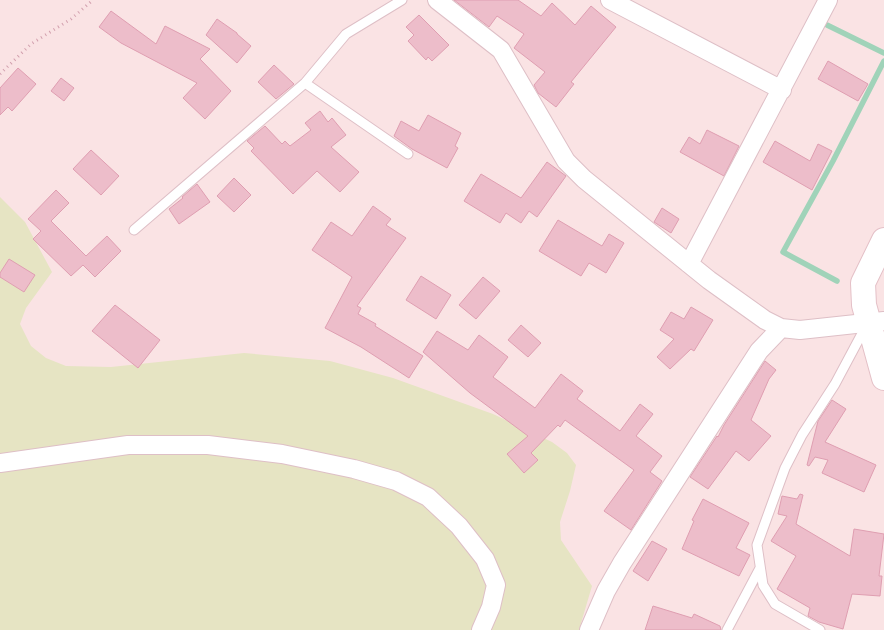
<svg xmlns="http://www.w3.org/2000/svg" width="884" height="630" viewBox="0 0 884 630" font-family="'Nunito Sans',sans-serif">
  <style>
    .green { fill: #e6e4c3 }
    .lines { fill: none; stroke-linecap: round; stroke-linejoin: round }
    .stream { stroke: #a0d3b9; stroke-width: 5.5 }
    .building { fill: #edbdca; stroke: #df9eb1 }
    .lane-casing { stroke: #debfc6; stroke-width: 11 }
    .street-casing { stroke: #debfc6; stroke-width: 20 }
    .secondary-casing { stroke: #e4c0c7; stroke-width: 26 }
    .path { stroke: #d2a0ae; stroke-width: 3; stroke-dasharray: 1 4; stroke-linecap: butt }
    .lane { stroke: #fff; stroke-width: 9 }
    .street { stroke: #fff; stroke-width: 18 }
    .secondary { stroke: #fff; stroke-width: 24 }
  </style>
  <rect width="100%" height="100%" fill="#fae3e4"/>
  <path class="green" d="M0,197L25,222L52,272L26,308L20,324L31,346L46,358L66,366L111,367L244,353L330,361L393,378L493,414L552,442L567,453L576,465L570,491L560,522L561,540L592,586L579,630H0Z"/>
  <g class="lines">
    <path class="stream" d="M827,25L884,53
      M837,281L783,252L833,161L884,61"/>
  </g>
  <path class="building" d="M454,0H518L541,16L552,3L575,25L591,6L616,27L571,82L574,84L556,107L538,93L534,85L545,72L514,48L524,34L497,16L489,27Z
    M111,11L156,44L165,26L210,49L200,59L231,91L205,119L183,98L197,83L121,43L99,27Z
    M419,15L449,45L432,61L428,57L426,60L408,41L414,35L406,27Z
    M217,19L237,33V34L251,46L237,63L206,35Z
    M828,61L868,84L858,101L818,79Z
    M274,65L294,84L276,99L258,82Z
    M18,68L36,84L12,111L8,107L0,115V88Z
    M61,78L74,88L64,101L51,91Z
    M320,111L328,122L332,118L346,135L331,147L359,172L340,192L317,171L293,194L251,151L254,148L247,141L265,126L282,144L285,141L290,146L311,130L305,123Z
    M428,115L461,133L455,146L458,148L447,168L412,149L394,136L401,121L419,131Z
    M707,130L739,146L724,176L680,152L689,137L700,144Z
    M775,141L810,161L818,144L832,151L812,190L763,162Z
    M91,150L119,176L101,195L73,169Z
    M547,162L566,176L537,217L529,211L521,223L506,213L500,223L464,201L481,174L521,198Z
    M234,178L251,195L234,212L217,196Z
    M197,184L210,202L179,224L169,209L183,198L182,197Z
    M56,190L69,203L51,221L86,256L107,236L121,251L95,277L83,265L71,276L33,239L41,231L28,219Z
    M373,206L391,219L386,225L406,238L357,306L361,308L358,314L376,324L375,326L423,356L409,378L361,347L325,328L352,277L312,250L331,222L352,236Z
    M662,208L679,219L671,233L654,222Z
    M558,220L602,246L609,234L624,243L606,273L589,263L581,276L539,251Z
    M9,259L35,275L24,292L0,277V273Z
    M421,276L451,295L436,319L406,300Z
    M483,277L500,291L476,319L459,305Z
    M115,305L160,340L138,368L92,331Z
    M691,307L713,320L694,351L691,349L670,369L657,357L674,339L660,330L671,312L684,319Z
    M521,325L541,343L528,357L508,340Z
    M437,331L468,350L479,335L508,357L493,377L535,408L561,374L583,391L577,399L620,431L640,404L653,414L636,436L662,456L650,472L662,481L631,530L604,511L634,470L565,420L560,427L558,425L531,453L538,460L524,473L507,454L528,436L470,393L423,352Z
    M765,361L776,370L769,379L751,420L771,436L749,461L736,451L708,489L690,477L717,436L718,437L724,425Z
    M832,400L846,409L825,442L876,465L864,492L822,473L828,460L815,457L809,466L807,465L818,421Z
    M800,494L803,495L796,524L850,556L854,529L884,534L879,576H882L880,596L852,594L843,629L819,622L808,616L810,608L777,589L796,556L771,541L787,516L778,514L782,496L797,499Z
    M703,499L749,523L736,548L750,555L739,576L682,549L694,521L692,520Z
    M652,541L667,549L648,581L633,571Z
    M653,606L692,618L694,614L720,626L721,630H645Z"/>
  <g class="lines">
    <g class="lane-casing">
      <path id="lane" d="M402,0L346,34L305,83L408,154
        M134,230L305,83
        M727,630L760,568
        M820,630L775,604L763,585L757,545L785,468L802,435L835,384L866,326"/>
    </g>
    <g class="street-casing">
      <path id="street" d="M437,0L501,50L566,161L584,179L709,280L765,320L781,328L800,330L884,321
        M610,0L782,90
        M689,264L828,0
        M0,463L128,445H208L282,454L354,469L396,481L428,497L459,526L485,559L496,585L491,607L481,630
        M589,630L606,591L622,563L759,351L781,328"/>
    </g>
    <g class="secondary-casing">
      <path id="secondary" d="M884,240L863,283L864,305L884,378"/>
    </g>
    <path class="path" d="M0,74L31,44L71,19L93,0"/>
    <use href="#lane" class="lane"/>
    <use href="#street" class="street"/>
    <use href="#secondary" class="secondary"/>
  </g>
</svg>
